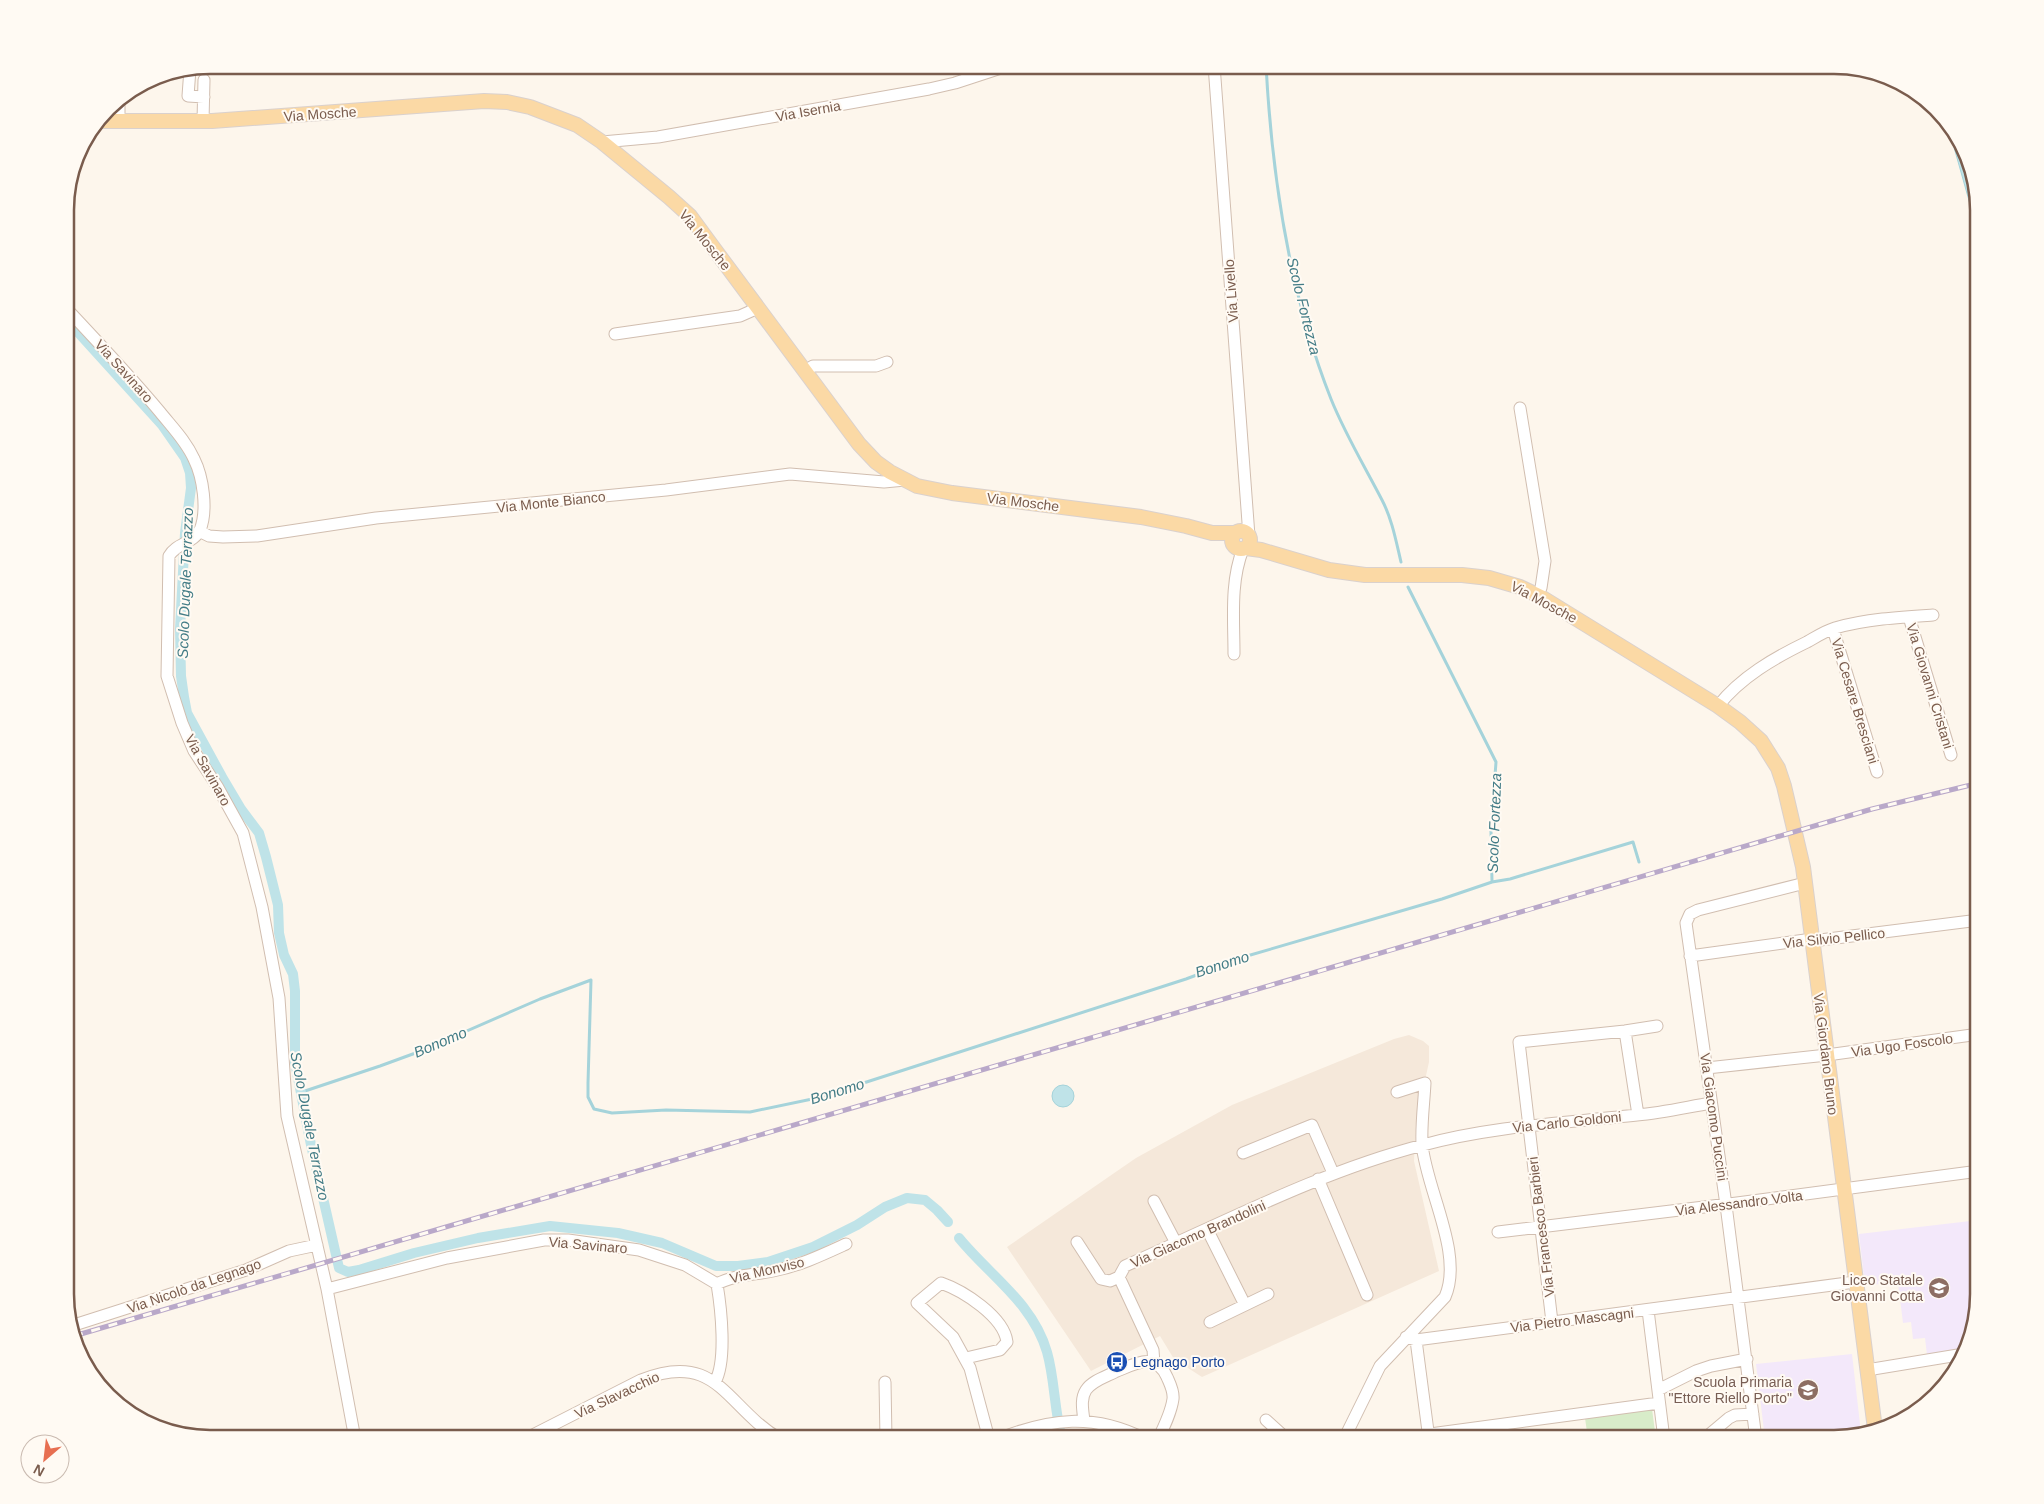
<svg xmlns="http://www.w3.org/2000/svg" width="2044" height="1504" viewBox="0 0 2044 1504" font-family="Arial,sans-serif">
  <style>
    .residential { fill: #f5e8da }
    .education { fill: #f3e8fa }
    .green { fill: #d8ecc9 }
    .water { fill: #bfe3e8; stroke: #a5d3da }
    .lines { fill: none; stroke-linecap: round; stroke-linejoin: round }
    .stream { stroke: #a5d3da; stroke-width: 3 }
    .canal { stroke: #bfe3e8; stroke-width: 10 }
    .minor-casing { stroke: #d1beb0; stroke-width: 13 }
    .major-casing { stroke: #dad1cd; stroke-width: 16 }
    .minor { stroke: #fff; stroke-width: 11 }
    .major { stroke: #fbd9a5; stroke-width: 14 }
    .rail-casing { stroke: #b9a8c9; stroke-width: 5 }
    .rail { stroke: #fffaf3; stroke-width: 3; stroke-dasharray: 9; stroke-linecap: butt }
    .labels { text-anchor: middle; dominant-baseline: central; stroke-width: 4; stroke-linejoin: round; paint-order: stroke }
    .street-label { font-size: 14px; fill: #7a5c4d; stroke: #fffaf3 }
    .education-label { font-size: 14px; fill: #785e54; stroke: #fffaf3; text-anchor: end }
    .transit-label { font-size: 14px; fill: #164399; stroke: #fffaf3; text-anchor: start }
    .water-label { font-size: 15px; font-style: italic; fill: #437c86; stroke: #fffaf3 }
    .rim { fill: none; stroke: #7a5c4d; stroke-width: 2.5 }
  </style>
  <rect width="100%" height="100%" fill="#fdf6ec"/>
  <path class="residential" d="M1409,1035L1423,1041L1429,1046V1062L1416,1121L1414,1161L1439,1271L1202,1377L1174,1359L1160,1336L1091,1371L1007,1247L1136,1158L1232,1105L1394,1039Z"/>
  <path class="education" d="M1979,1220V1295L1971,1341L1967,1348L1927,1355L1925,1338L1913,1339L1911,1322L1903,1323L1898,1283L1865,1285L1859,1234Z
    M1852,1354L1861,1433L1835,1439H1765L1756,1364Z"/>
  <path class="green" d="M1652,1409L1656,1439H1588L1585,1418Z"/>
  <path class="water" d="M1948,126L1964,145L1979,209V236Z
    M1052 1096a11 11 0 1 1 22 0a11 11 0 1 1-22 0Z"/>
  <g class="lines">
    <path class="stream" d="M1266,65C1272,178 1289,293 1331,399C1345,434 1365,467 1382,500C1392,519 1396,541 1401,562
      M1408,587L1496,762L1491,831L1492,882L1510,879L1633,842L1639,862
      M302,1092L380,1066L421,1051L540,999L591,980L588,1083V1097L594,1109L612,1113L666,1110L750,1112L817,1098L1186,979L1247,956L1442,899L1492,882"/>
    <path class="canal" d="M65,318L162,425L185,458L190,473L191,488L185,533L180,629L181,676L184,697L187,713L222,777L241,809L259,833L266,857L278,905L279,933L284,955L293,974L295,991V1062L311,1145L339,1268L348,1272L359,1270L414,1253L478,1238L550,1226L618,1233L662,1243L716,1266H738L768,1262L813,1247L857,1225L885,1207L907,1198L925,1200L937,1210L948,1222
      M959,1238C990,1276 1033,1303 1047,1352C1055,1380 1054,1410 1062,1439"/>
    <g class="minor-casing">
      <path id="minor" d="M1214,65L1249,536
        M190,69L188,96L204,97
        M119,99V121
        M203,121L204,80
        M602,142L658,137L929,89L955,83L1010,65
        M65,307C98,342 130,376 160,412C172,427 186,441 194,459C203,477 208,510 200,530C194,543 176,543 169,556L167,676L182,723L194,751L217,786L243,833L262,907L279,998L287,1116L327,1289L355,1439
        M615,334L740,316L758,308
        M805,371L813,366H876L887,362
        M1520,408L1545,561L1541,588
        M199,531L209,536L223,537L257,536L376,518L666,490L790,474L884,482L905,480
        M1909,617L1951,755
        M1833,629L1877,772
        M1234,654C1234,619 1230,582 1243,549
        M1718,706C1741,677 1774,658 1807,642C1816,637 1825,631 1835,628C1866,619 1901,617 1933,615
        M1690,956L1805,940H1820L1979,920
        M1625,1031L1638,1115
        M1707,1068L1827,1055L1979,1034
        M1243,1153L1312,1125L1333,1173
        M1318,1179L1367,1295
        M1154,1201L1176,1243
        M1207,1229L1245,1305
        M1498,1232L1737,1203L1979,1171
        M1077,1242L1101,1279L1110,1281L1119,1277
        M717,1284C733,1275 754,1275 773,1271C799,1266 822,1255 846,1244
        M327,1289L447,1258L544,1240H568L639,1250L685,1265L717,1284C721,1308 727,1361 715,1382
        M1648,1310L1664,1439
        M1210,1322L1268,1294
        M1552,1322L1519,1042L1625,1031L1657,1026
        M71,1326L246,1270L289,1251L317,1245
        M1406,1337L1416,1340L1855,1282
        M1416,1340L1429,1439
        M966,1358L1000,1350L1007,1342C1004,1317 964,1291 941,1283L917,1303L953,1337L970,1368L989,1439
        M1154,1363L1153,1350L1119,1277L1125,1266C1223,1223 1319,1172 1423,1145C1493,1126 1565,1123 1637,1115C1662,1113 1687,1107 1711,1103
        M1867,1370L1964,1354
        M885,1382L886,1439
        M1658,1390L1696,1371L1711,1366L1747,1359
        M1266,1420L1287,1439
        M1084,1421C1083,1411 1080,1399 1086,1390C1092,1381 1105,1377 1115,1372C1135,1364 1155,1351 1167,1377C1170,1384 1174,1391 1173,1399C1171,1413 1164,1427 1158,1439
        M525,1439L641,1380C718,1349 726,1408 780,1439
        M998,1439C1051,1418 1093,1413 1145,1439
        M1344,1439L1380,1366L1445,1297C1464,1254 1426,1189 1422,1144C1421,1124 1424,1103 1425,1083L1397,1092
        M1393,1439L1659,1403
        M1704,1439L1729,1418L1735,1415L1753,1414
        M1756,1439L1726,1205L1686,923L1690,914L1698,910L1805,883"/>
    </g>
    <g class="major-casing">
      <path id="major" d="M98,121H212L484,101L507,102L530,107L577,125L602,142L669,197L690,216L712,246L859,444L876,462L890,472L917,486L952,493L1141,517L1186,526L1212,533H1235
        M1232 540a9 9 0 1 1 18 0a9 9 0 1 1-18 0Z
        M1246,548L1261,550L1329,570L1365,575H1462L1489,578L1520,587L1541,597L1718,706L1740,722L1761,741L1778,768L1784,786L1803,867L1875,1429"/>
    </g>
    <use href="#minor" class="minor"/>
    <use href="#major" class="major"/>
    <g class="rail-casing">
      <path id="rail" d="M74,1336L1872,809L1979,783"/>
    </g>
    <use href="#rail" class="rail"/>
  </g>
  <defs>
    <g id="school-disc" transform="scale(1.125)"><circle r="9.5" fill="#8d6e63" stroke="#fffaf3"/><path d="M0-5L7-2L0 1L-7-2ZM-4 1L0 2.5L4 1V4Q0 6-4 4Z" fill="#fff"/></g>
    <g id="bus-disc" transform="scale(1.125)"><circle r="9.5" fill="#1a4fb4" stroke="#fffaf3"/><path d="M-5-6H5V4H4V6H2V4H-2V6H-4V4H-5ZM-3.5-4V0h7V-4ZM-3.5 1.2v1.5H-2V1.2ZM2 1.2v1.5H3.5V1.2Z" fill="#fff"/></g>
  </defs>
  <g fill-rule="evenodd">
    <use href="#school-disc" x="1939" y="1288"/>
    <use href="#bus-disc" x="1117" y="1362"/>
    <use href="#school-disc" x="1808" y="1390"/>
  </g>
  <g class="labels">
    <g class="street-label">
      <text transform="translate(808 111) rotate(-10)">Via Isernia</text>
      <text transform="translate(320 114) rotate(-4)">Via Mosche</text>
      <text transform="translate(705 240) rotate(51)">Via Mosche</text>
      <text transform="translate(1231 291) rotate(-94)">Via Livello</text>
      <text transform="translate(124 371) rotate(48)">Via Savinaro</text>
      <text transform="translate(551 502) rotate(-6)">Via Monte Bianco</text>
      <text transform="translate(1023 502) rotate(7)">Via Mosche</text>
      <text transform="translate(1544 602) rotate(28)">Via Mosche</text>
      <text transform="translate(1930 686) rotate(73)">Via Giovanni Cristani</text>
      <text transform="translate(1855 701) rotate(73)">Via Cesare Bresciani</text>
      <text transform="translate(208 770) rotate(61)">Via Savinaro</text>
      <text transform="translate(1834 938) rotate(-6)">Via Silvio Pellico</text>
      <text transform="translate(1902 1045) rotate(-8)">Via Ugo Foscolo</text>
      <text transform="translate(1826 1054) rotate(83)">Via Giordano Bruno</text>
      <text transform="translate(1714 1117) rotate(82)">Via Giacomo Puccini</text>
      <text transform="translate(1567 1122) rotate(-6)">Via Carlo Goldoni</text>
      <text transform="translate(1739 1203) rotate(-7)">Via Alessandro Volta</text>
      <text transform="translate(1541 1227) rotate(-97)">Via Francesco Barbieri</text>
      <text transform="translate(1198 1234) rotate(-24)">Via Giacomo Brandolini</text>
      <text transform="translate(588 1245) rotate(5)">Via Savinaro</text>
      <text transform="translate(767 1270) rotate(-13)">Via Monviso</text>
      <text transform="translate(194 1286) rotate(-19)">Via Nicolò da Legnago</text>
      <text transform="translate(1572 1320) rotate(-7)">Via Pietro Mascagni</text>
      <text transform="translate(617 1395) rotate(-25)">Via Slavacchio</text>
    </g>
    <g class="education-label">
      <text x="1923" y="1280">Liceo Statale<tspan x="1923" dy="16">Giovanni Cotta</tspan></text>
      <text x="1792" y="1382">Scuola Primaria<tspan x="1792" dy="16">"Ettore Riello Porto"</tspan></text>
    </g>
    <g class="transit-label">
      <text x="1133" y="1362">Legnago Porto</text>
    </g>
    <g class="water-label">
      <text transform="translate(1304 306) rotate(76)">Scolo Fortezza</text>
      <text transform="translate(185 583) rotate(-88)">Scolo Dugale Terrazzo</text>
      <text transform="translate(1494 823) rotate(-88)">Scolo Fortezza</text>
      <text transform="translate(1222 964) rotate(-18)">Bonomo</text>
      <text transform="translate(440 1042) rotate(-23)">Bonomo</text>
      <text transform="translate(837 1091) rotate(-17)">Bonomo</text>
      <text transform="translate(310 1126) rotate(79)">Scolo Dugale Terrazzo</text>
    </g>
  </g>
  <path d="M0 0H2044V1504H0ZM210 74H1834A136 136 0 0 1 1970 210V1294A136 136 0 0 1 1834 1430H210A136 136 0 0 1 74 1294V210A136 136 0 0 1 210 74Z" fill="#fffaf3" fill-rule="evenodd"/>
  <path class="rim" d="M210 74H1834A136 136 0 0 1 1970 210V1294A136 136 0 0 1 1834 1430H210A136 136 0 0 1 74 1294V210A136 136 0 0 1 210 74Z"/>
  <g transform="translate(45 1459) rotate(208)"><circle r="24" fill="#fffaf3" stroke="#cabbb1"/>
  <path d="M0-4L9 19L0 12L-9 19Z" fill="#e76f51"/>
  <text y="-8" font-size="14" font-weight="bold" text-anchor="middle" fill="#7a5c4d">N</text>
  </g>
</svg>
